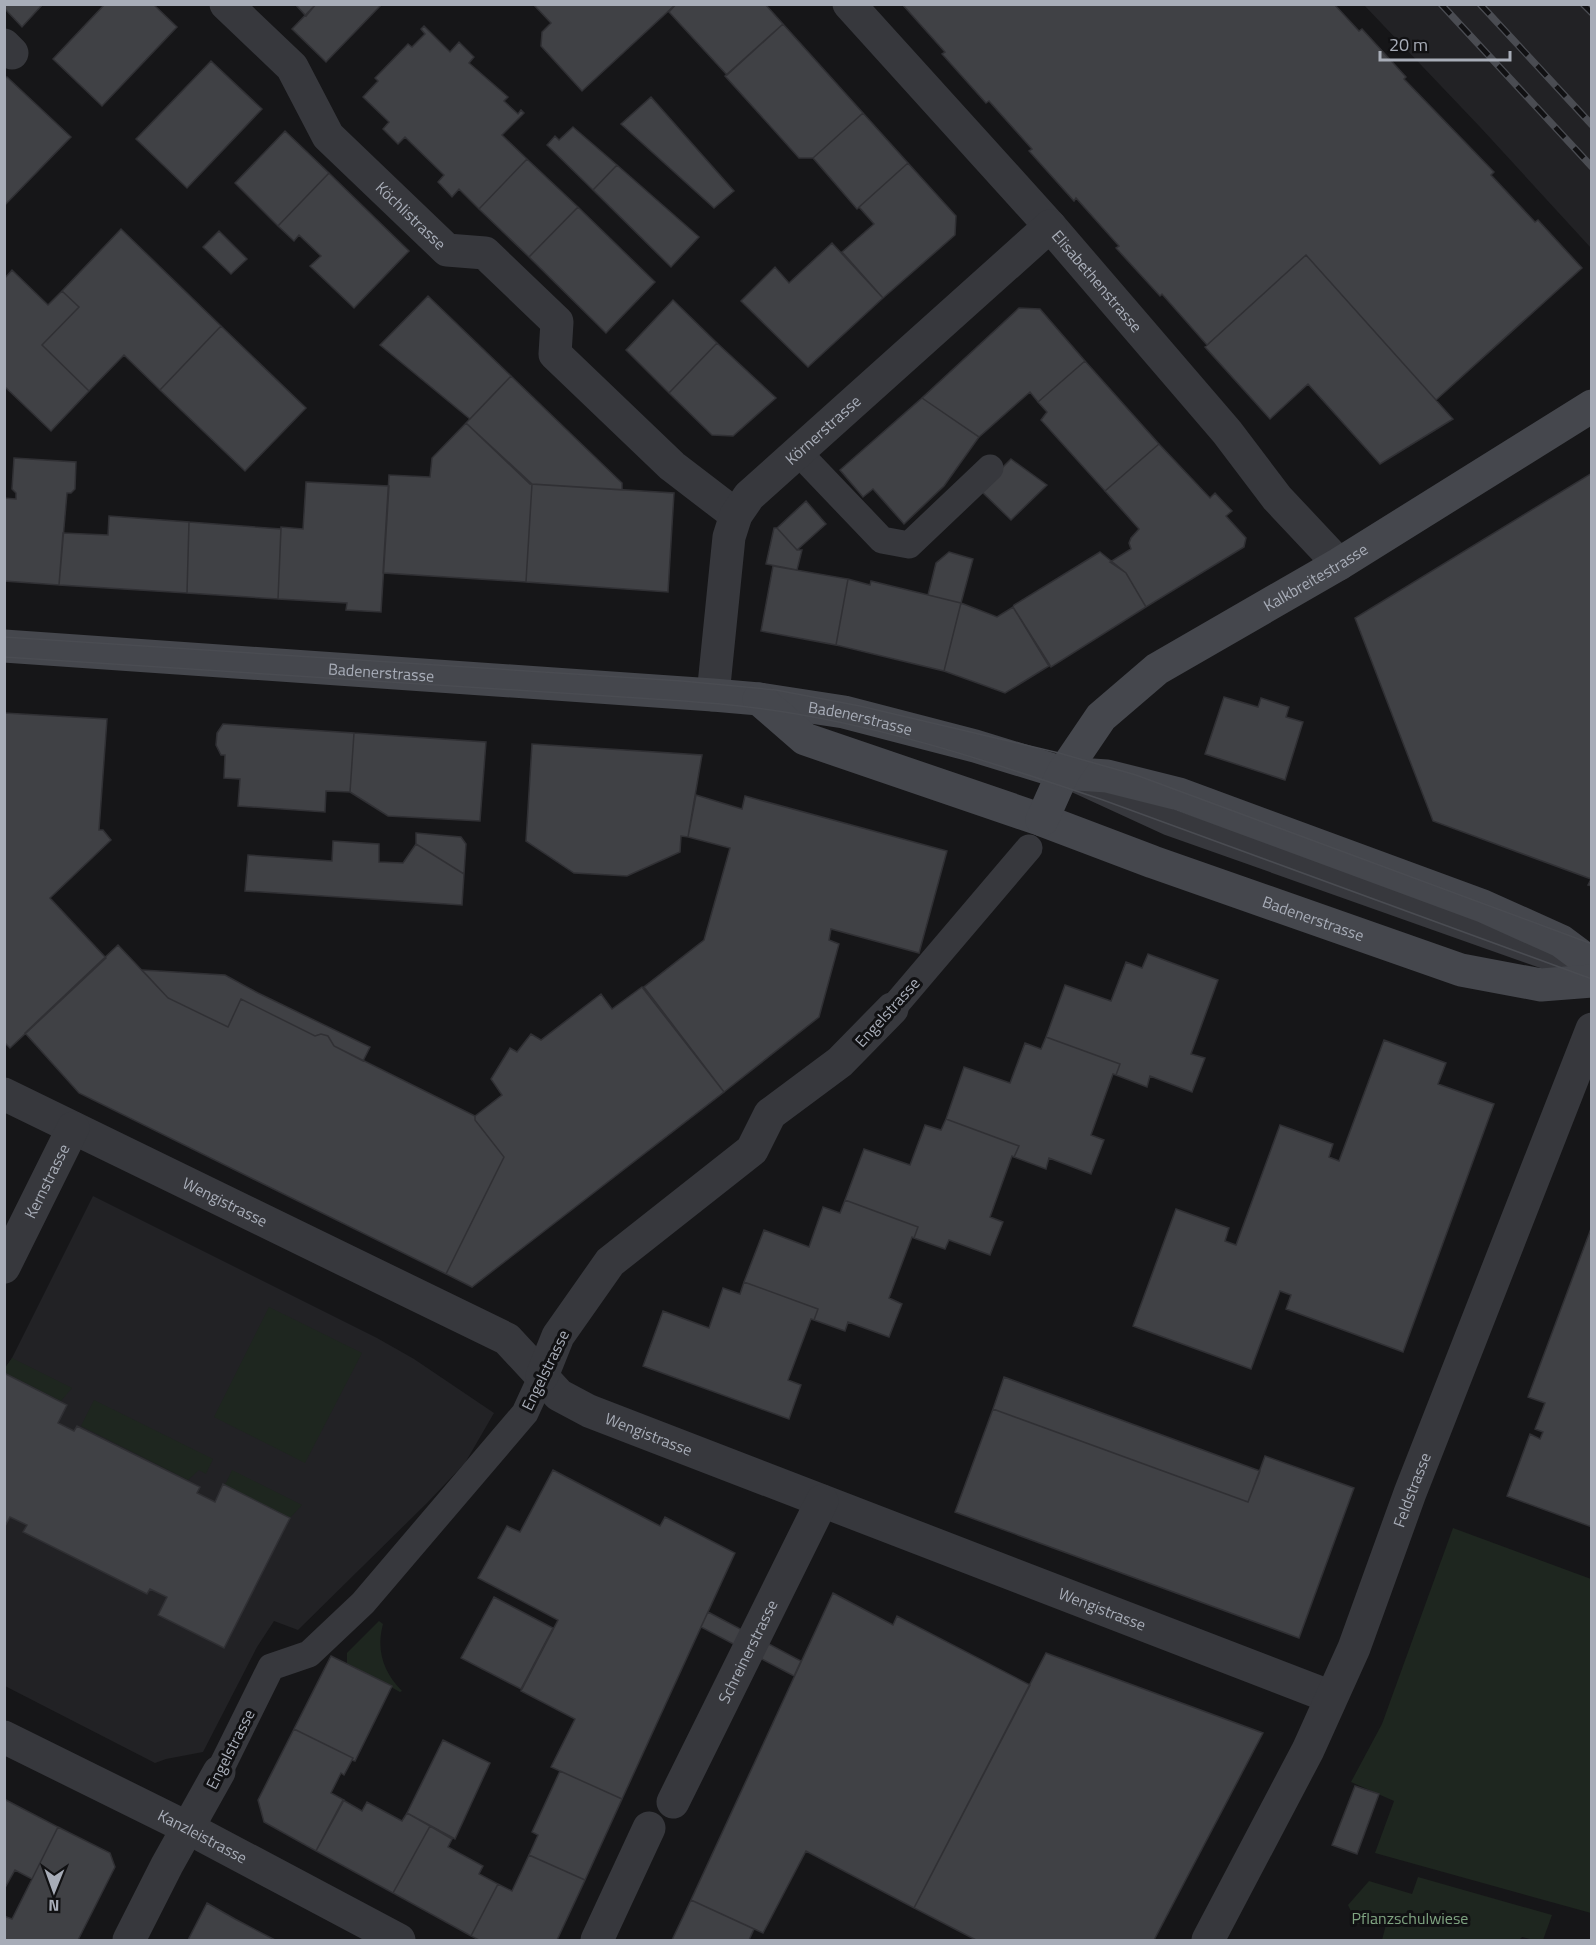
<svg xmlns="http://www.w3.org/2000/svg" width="1596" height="1945" viewBox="0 0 1596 1945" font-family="'Titillium Web',sans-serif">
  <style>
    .built { fill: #222225 }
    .green { fill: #1e261f }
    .building { fill: #404145; stroke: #303034; stroke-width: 1.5 }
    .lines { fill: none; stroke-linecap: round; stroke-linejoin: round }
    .lane { stroke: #37383d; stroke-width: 27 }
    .street { stroke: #37383d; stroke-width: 33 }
    .secondary { stroke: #45474d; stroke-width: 33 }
    .tram { stroke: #4a4c52; stroke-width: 1.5 }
    .rail-casing { stroke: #4a4c52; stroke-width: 7 }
    .rail { stroke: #111113; stroke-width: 4.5; stroke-dasharray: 14; stroke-linecap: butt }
    .labels { text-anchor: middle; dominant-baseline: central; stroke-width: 6; stroke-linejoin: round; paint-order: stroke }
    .street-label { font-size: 16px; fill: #a8adb8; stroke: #111113 }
    .park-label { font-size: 16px; fill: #7fa381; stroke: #111113 }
  </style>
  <rect width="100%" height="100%" fill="#161618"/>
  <path class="built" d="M1364,5H1591V248L1481,128Z
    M93,1196L377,1338L414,1359L494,1413L465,1463L427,1503L298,1630L274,1621L257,1647L203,1752L166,1759L155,1763L5,1686V1368L12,1358Z"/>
  <path class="green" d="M269,1307L362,1353L305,1463L214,1417Z
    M12,1358L72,1388L61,1401L5,1373V1368Z
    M94,1400L213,1459L206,1474L199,1470L188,1480L81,1426Z
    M232,1470L302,1505L290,1518L223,1484L226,1483Z
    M1453,1528L1591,1579V1913L1375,1853L1394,1801L1351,1782L1382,1724Z
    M379,1621L383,1624C376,1650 383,1672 402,1691L400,1692L347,1663V1653Z
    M1418,1877L1552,1915L1543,1940H1534L1522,1937L1519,1940H1382L1387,1921L1357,1924L1348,1905L1369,1881L1412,1894Z"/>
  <path class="building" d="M4,4H43L22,27L4,8Z
    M105,4H153L177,27L102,106L53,59Z
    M295,4H316L306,16Z
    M316,4H382L326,62L292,29Z
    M533,4H676L582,91L541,46L542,32L551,23Z
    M676,4H765L783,24L727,75L669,12Z
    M902,4H1334L1359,31L1362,29L1406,77L1404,79L1494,172L1491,175L1535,222L1538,220L1582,268L1436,400L1306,255L1207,345L1162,294L1160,296L1116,248L1119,246L1076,198L1074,201L1029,151L1032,149L989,101L986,103L942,54L945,52Z
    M783,24L863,113L813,158H799L725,76Z
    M424,26L450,52L459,42L474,57L469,63L508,97L504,101L518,114L521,110L524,113L502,135L527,159L479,209L459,189L452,197L438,182L444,175L405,137L398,144L383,129L389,122L363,97L378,81L375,78L408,44L412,47L425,34L421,29Z
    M211,61L262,109L187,188L136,139Z
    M7,77L71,137L4,206V79Z
    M651,97L734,191L714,208L621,124Z
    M863,113L908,163L857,209L813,158Z
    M573,127L617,165L593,190L547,145L555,136L559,140Z
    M285,131L329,173L278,226L235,183Z
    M527,159L578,207L529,257L479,209Z
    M908,163L956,216L955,235L883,298L842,252L874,224L859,207Z
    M617,165L699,237L671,267L593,190Z
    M329,173L409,251L354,308L310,266L321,256L299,235L294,241L278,226Z
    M578,207L655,282L606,333L529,257Z
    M121,229L221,326L160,390L124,355L89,391L42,345L79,307L62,291Z
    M219,231L247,259L231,274L203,247Z
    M832,243L883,298L808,367L741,301L775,267L789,283Z
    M1306,255L1453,419L1380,464L1308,384L1270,419L1205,347Z
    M12,270L48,305L62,291L79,307L42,345L89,391L51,431L4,386V279Z
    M428,296L511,376L470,419L380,345Z
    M673,300L717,343L669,393L626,350Z
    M1019,308L1040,309L1085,361L1038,402L1030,392L979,437L922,398Z
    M221,326L306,408L245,471L160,390Z
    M717,343L776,398L733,436L712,435L669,393Z
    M1085,361L1159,444L1105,491L1041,420L1047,412L1038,402Z
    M511,376L622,483V490L530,484L466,423Z
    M922,398L979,437L944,486L904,524L873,489L863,497L840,470Z
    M466,423L532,484L526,582L383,573L389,475L430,477L432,458Z
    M1159,444L1210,498L1215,493L1232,511L1226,516L1246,538L1244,547L1146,607L1126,573L1110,562L1131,549L1129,543L1131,538L1139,529L1105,491Z
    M14,458L76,462L75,489L71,493H67L59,585L4,581V498L16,499V493L12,489Z
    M1011,459L1047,485L1011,520L980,490Z
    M1592,473V886L1588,885L1591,879L1433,821L1355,618Z
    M306,482L389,486L381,612L346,610L347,603L278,599L281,527L303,529Z
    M532,484L674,493L668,592L526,582Z
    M806,501L826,524L797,550L777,528Z
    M109,516L189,522L187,593L59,585L63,533L108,535Z
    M189,522L281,529L278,599L187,593Z
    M774,528H777L797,550H802L797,570L766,564Z
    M949,552L973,559L961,603L928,595L936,563Z
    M1100,552L1126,573L1146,607L1051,667L1013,607L1014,605Z
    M773,566L848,579L836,645L761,631Z
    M848,579L870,585L871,581L961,603L944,671L836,645Z
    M961,603L997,617L1013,607L1049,666L1005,693L944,671Z
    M1224,697L1258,707L1261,698L1289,707L1286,717L1303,722L1285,780L1205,754Z
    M4,713L107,719L99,830H103L111,840L50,898L106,958L10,1048L4,1042Z
    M223,724L354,733L350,792L326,791L325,812L238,806L240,779L224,778L225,755H221L216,745L217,733Z
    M354,733L486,742L480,821L388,816L350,792Z
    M532,744L702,755L688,837L681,836L680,852L627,876L574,873L526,841Z
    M696,795L742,809L745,796L947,851L919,953L831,929L829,940L839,944L819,1017L724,1092L644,987L704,940L730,848L688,837Z
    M416,833L461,837L466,844L464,874L416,844Z
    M333,841L379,844V862L403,863L416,844L464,874L462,905L245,891L248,855L332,861Z
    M118,945L168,998L228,1027L241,999L315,1036L321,1034L328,1036L334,1046L475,1116V1120L504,1157L446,1274L79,1093L25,1033Z
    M1148,954L1218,980L1191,1054L1205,1058L1192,1092L1150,1076L1147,1087L1116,1075L1120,1064L1046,1037L1065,985L1111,1001L1126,962L1142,968Z
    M142,970L225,975L258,993L370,1047L363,1061L334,1046L328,1036L321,1034L315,1036L241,999L228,1027L168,998Z
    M642,987L724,1092L472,1287L446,1274L504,1157L475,1120V1116L502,1095L491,1079L510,1048L517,1052L531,1034L541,1040L601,994L612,1009Z
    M1046,1037L1120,1064L1116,1075L1113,1074L1091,1135L1104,1140L1091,1174L1049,1158L1046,1169L1014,1157L1019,1146L946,1119L964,1067L1010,1083L1025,1043L1041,1049Z
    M1384,1040L1446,1063L1438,1084L1494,1104L1403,1352L1286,1309L1291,1295L1280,1291L1251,1369L1133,1326L1176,1209L1229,1228L1225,1241L1236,1245L1280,1125L1333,1144L1329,1157L1339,1161Z
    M946,1119L1019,1146L1014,1157L1012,1156L990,1217L1003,1222L990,1255L949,1240L945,1249L914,1238L918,1227L845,1200L864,1149L910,1165L925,1125L941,1130Z
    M845,1200L918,1227L914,1238L912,1237L889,1298L902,1304L889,1337L848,1322L845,1331L814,1320L818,1309L744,1282L764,1230L809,1247L823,1207L840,1213Z
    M1592,1226V1527L1507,1496L1530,1434L1540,1439L1543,1432L1535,1429L1545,1403L1528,1397Z
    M744,1282L818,1309L814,1320L811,1319L788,1380L801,1385L789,1419L643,1366L663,1311L709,1328L723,1288L740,1294Z
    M4,1373L67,1405L58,1423L74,1431L77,1426L200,1487L197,1493L215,1502L223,1484L290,1518L224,1648L158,1615L167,1597L150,1589L147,1594L23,1532L27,1525L10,1517L4,1528Z
    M1004,1377L1260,1471L1248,1502L993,1409Z
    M993,1409L1248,1502L1265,1456L1354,1488L1299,1638L955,1512Z
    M553,1470L660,1526L665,1517L735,1553L622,1799L551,1767L575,1719L521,1691L558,1620L478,1578L507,1526L520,1532Z
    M833,1593L893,1625L897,1616L1030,1685L914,1908L806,1851L763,1933L691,1900Z
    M494,1597L553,1628L521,1689L461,1658Z
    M708,1612L801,1661L794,1676L701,1627Z
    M1046,1653L1263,1733L1154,1940H976L914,1908Z
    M331,1656L392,1686L355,1761L352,1760L353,1758L294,1729Z
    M294,1729L353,1758L344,1775L341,1773L331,1793L344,1800L316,1851L264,1822L258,1800Z
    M443,1740L490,1763L455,1839L407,1813Z
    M560,1771L622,1799L585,1880L529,1855L538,1835L532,1832Z
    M1355,1786L1379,1794L1357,1854L1332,1845Z
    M4,1799L58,1827L32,1879L15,1870L6,1886L4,1885Z
    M343,1800L362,1811L367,1802L402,1821L407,1813L430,1826L393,1893L316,1851Z
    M430,1826L452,1839L448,1847L483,1866L479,1874L498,1884L471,1936L393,1893Z
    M58,1827L110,1853L115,1867L78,1940H4V1916L12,1919Z
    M529,1855L585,1880L557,1940H479L471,1936L498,1884L512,1891Z
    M691,1900L754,1929L749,1940H672Z
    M207,1903L235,1919L275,1940H188Z"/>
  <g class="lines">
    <path class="lane" d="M798,452L882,540L909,545L990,468
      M1069,776L1169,822L1592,972
      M892,1009L1029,848
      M219,1772L271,1667L309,1654L363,1603L525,1413L542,1376"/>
    <g class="street">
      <path id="s1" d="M226,4L292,67L328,136L447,250L485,253L557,322L555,354L672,466L736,515"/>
      <path id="s2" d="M849,4L1050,226L1227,432L1277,498L1339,564"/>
      <path d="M4,45L12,53"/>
      <path id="s3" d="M713,695L729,537L736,515L749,496L1050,226"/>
      <path id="s4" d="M4,1094L507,1339L559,1395L589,1411L1331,1697"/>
      <path id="s5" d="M4,1267L73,1128"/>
      <path d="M542,1376L558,1336L610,1262L752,1150L770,1114L840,1062L892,1009"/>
      <path id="s6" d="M4,1737L188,1828L399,1940"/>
      <path id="s7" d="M673,1802L822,1501"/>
      <path d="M129,1940L167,1865L219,1772"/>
      <path d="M597,1940L649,1828"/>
      <path id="s8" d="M1208,1940L1308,1750L1354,1648L1410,1493L1592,1029"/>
    </g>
    <g class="secondary">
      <path id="s9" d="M4,646L713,695L759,699L844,712L975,746L1063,773L1107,776L1179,794L1483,906L1561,941L1592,964"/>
      <path id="s10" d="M759,699L805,739L1042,820L1153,862L1461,970L1541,985L1592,981"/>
      <path id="s11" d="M1042,820L1063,773L1101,717L1157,669L1339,564L1592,406"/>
    </g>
    <path class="tram" d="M4,637L682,681L776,690L860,706L1059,753L1136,775L1592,944
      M4,657L684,701C706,703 727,704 748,707C870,721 988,761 1103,800L1592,979"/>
    <g class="rail-casing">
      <path id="rail" d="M1441,4L1592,167
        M1480,4L1592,125
        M1583,4L1592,13"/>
    </g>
    <use href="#rail" class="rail"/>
  </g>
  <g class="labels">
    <g class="street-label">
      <text stroke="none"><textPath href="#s1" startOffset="284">Köchlistrasse</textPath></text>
      <text stroke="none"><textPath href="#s2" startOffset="372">Elisabethenstrasse</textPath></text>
      <text stroke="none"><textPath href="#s3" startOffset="304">Körnerstrasse</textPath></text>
      <text stroke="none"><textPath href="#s11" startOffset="376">Kalkbreitestrasse</textPath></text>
      <text stroke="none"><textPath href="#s9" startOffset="378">Badenerstrasse</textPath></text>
      <text stroke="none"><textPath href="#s9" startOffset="860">Badenerstrasse</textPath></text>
      <text stroke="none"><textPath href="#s10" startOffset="600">Badenerstrasse</textPath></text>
      <text transform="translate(887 1012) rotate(-48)">Engelstrasse</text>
      <text stroke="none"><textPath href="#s5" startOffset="96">Kernstrasse</textPath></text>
      <text stroke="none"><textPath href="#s4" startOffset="246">Wengistrasse</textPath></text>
      <text transform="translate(545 1370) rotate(-64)">Engelstrasse</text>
      <text stroke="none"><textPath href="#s4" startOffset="734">Wengistrasse</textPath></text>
      <text stroke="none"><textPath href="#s8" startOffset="495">Feldstrasse</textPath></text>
      <text stroke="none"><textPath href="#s4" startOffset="1220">Wengistrasse</textPath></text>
      <text stroke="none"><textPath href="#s7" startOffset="168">Schreinerstrasse</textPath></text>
      <text transform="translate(230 1749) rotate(-63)">Engelstrasse</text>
      <text stroke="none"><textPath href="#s6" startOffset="222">Kanzleistrasse</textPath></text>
    </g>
    <g class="park-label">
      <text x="1410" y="1918">Pflanzschulwiese</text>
    </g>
  </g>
  <rect width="1596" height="1945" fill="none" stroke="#a8adb8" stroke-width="12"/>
  <g transform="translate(54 1891) rotate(181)" stroke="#111113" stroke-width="4.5" paint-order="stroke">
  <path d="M0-4.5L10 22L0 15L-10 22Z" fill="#a8adb8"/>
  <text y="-9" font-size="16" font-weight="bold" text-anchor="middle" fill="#a8adb8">N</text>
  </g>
  <path d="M1380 51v9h130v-9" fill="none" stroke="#a8adb8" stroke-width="3"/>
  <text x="1389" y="51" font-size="18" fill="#a8adb8" stroke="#111113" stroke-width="4.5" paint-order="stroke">20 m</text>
</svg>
